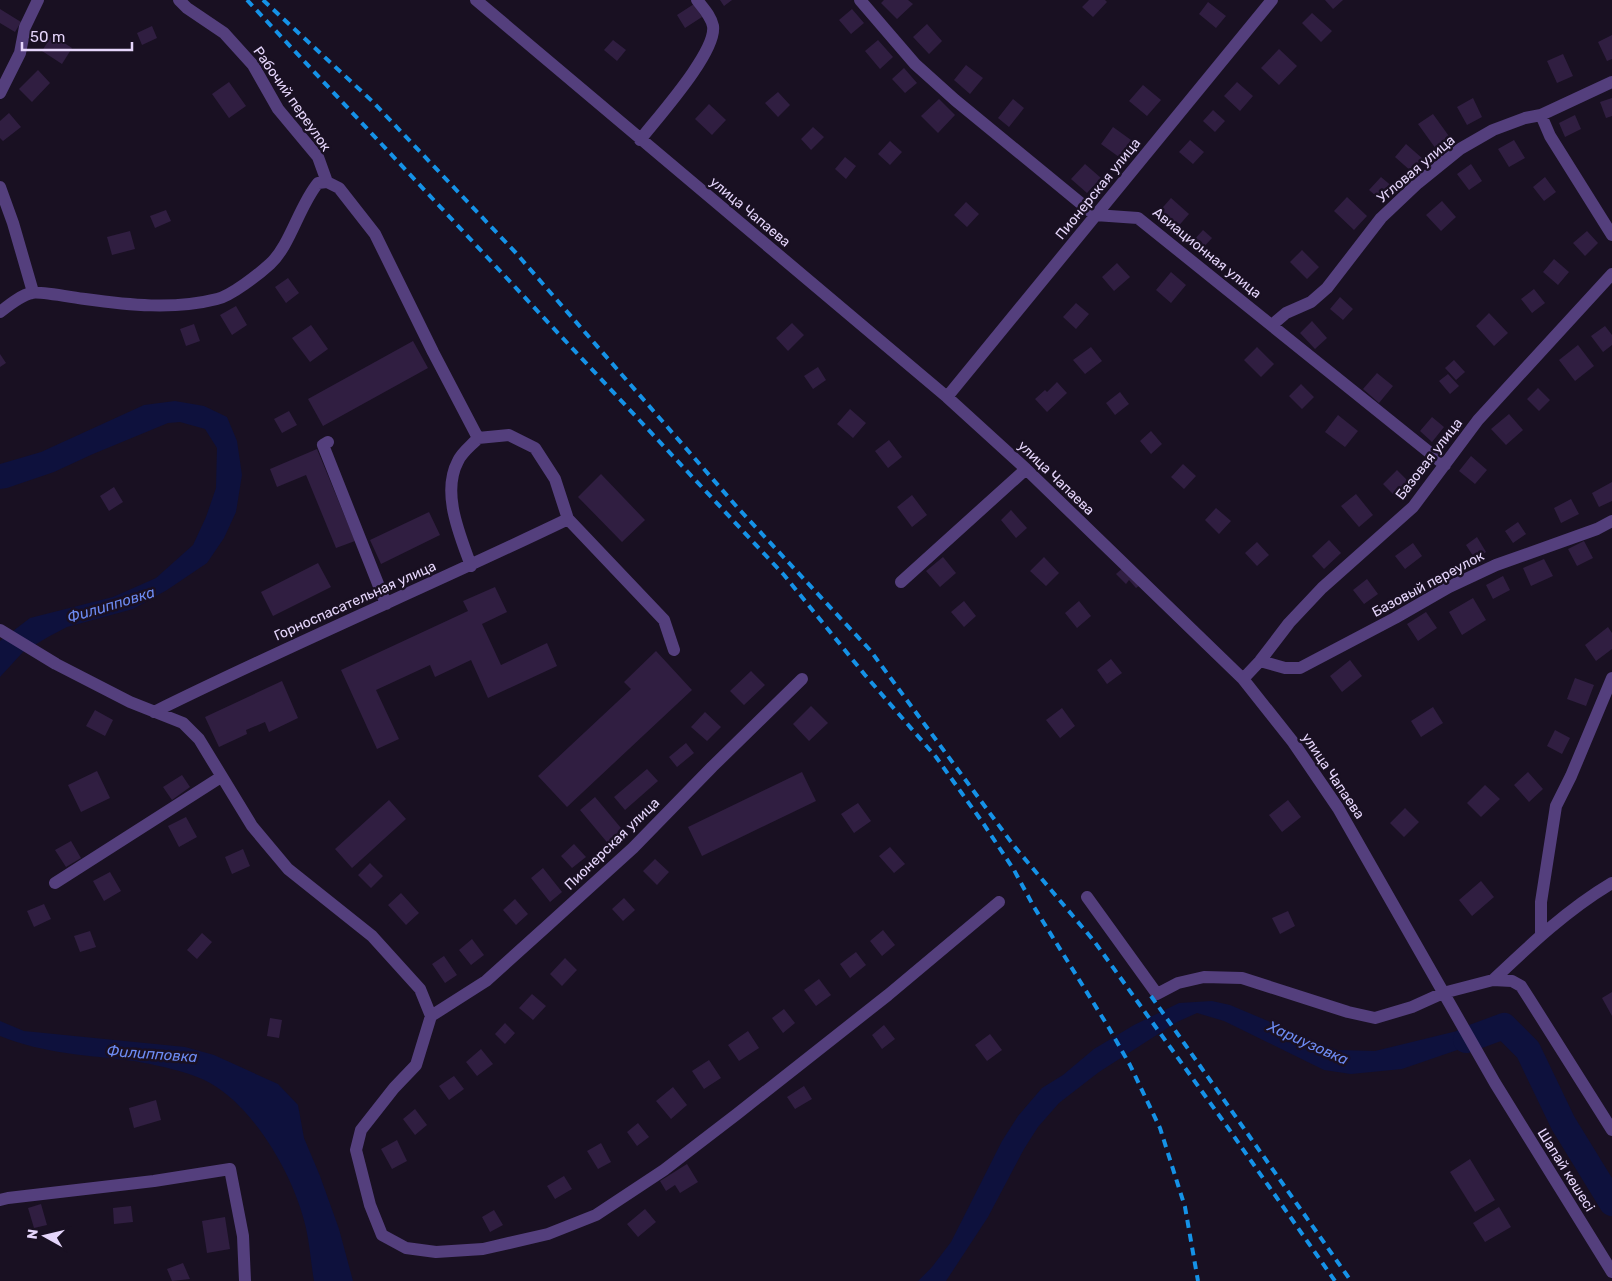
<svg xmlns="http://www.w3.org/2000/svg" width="1612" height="1281" viewBox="0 0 1612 1281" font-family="Rubik,sans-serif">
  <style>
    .water { fill: #0e113d }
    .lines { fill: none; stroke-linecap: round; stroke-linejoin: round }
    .river { stroke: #0e113d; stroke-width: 26 }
    .building { fill: #301e41 }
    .minor { stroke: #543f7d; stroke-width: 12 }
    .rail { stroke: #1592e7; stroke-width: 4; stroke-dasharray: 8 6; stroke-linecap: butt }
    .labels { text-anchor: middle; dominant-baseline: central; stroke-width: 5; stroke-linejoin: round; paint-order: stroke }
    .street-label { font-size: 14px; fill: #e5d5fb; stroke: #191022 }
    .water-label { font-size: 15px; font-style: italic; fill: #6d8bf2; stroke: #191022 }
  </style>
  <rect width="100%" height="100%" fill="#191022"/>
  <path class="water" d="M175,401L204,406L227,417L237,441L242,475L236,512L224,538L207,563L167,590L133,609L67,627L48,637L23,652L0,677V641L30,618L113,597L156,578L193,545L206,517L216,488L217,448L205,429L180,422L168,423L93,454L54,472L7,488L0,489V464L41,452L144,405Z
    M1212,1001L1230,1005L1337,1050L1375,1051L1498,1021L1504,1034L1402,1069L1351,1074L1324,1070L1224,1021L1197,1013L1177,1022L1099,1072L1059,1103L1038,1127L1024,1149L988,1217L946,1281H918L932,1267L951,1242L1002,1141L1018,1116L1042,1088L1063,1075L1094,1049L1134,1025L1179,1003Z
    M0,1021L24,1031L185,1047L214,1055L278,1084L298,1105L304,1138L320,1176L339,1229L353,1281H314C311,1264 310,1246 306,1228C295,1178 256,1109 210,1083C191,1072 156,1065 134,1061C87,1055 45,1054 0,1036Z"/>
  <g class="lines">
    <path class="river" d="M1466,1040L1504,1026L1528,1050L1563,1123L1612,1203"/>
  </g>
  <path class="building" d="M720,0H732L724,6Z
    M884,0H908L913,4L897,19L881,3Z
    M1089,0H1105L1107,2L1093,17L1082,7Z
    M1325,0H1343L1333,9Z
    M1208,2L1226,16L1216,28L1199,14Z
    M694,4L702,17L685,28L677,15Z
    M0,9L21,22L15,32L0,23Z
    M852,9L864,23L851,34L839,20Z
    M1312,13L1332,31L1321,42L1302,23Z
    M927,24L942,41L929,54L913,37Z
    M152,26L157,38L142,45L137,33Z
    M52,35L72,48L62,64L42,51Z
    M1612,35V59L1607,61L1598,42Z
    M613,40L626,50L617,61L604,50Z
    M878,40L893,57L880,69L865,51Z
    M1279,49L1297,66L1279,85L1261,68Z
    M1563,54L1573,76L1557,83L1547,61Z
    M966,65L983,78L970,94L954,80Z
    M904,68L917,83L905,93L892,79Z
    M38,70L50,83L32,102L19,89Z
    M229,82L246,106L229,118L212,94Z
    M1237,82L1253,96L1240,111L1224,96Z
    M1143,85L1161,100L1147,116L1129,101Z
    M778,92L790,105L778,117L765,103Z
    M1473,98L1482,117L1467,125L1457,107Z
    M1612,98V116L1606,118L1600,102Z
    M939,99L955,115L938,133L921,116Z
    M1013,99L1024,108L1009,127L998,118Z
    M709,104L726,120L712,135L695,119Z
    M1213,110L1225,121L1215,132L1203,121Z
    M9,113L21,127L3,141L0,138V121Z
    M1433,114L1451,139L1436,149L1418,124Z
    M1575,115L1581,129L1565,137L1559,123Z
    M813,127L824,137L811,150L801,139Z
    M1113,127L1131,140L1119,157L1101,144Z
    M1190,140L1204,152L1193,164L1179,152Z
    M1514,140L1525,158L1509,167L1498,149Z
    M890,141L902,152L890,165L878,154Z
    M1406,144L1423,159L1412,172L1395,157Z
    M845,157L856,166L846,179L835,169Z
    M1085,164L1101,178L1087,193L1071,179Z
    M1471,164L1482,181L1469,190L1457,174Z
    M1381,177L1394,188L1382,201L1369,190Z
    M1545,177L1556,192L1544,201L1533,187Z
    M1347,197L1367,216L1354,230L1334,211Z
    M1171,198L1189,214L1175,230L1157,214Z
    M1442,201L1456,217L1441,231L1426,215Z
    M966,202L979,214L967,227L954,215Z
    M166,210L171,221L155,228L150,216Z
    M1203,230L1212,238L1201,250L1192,242Z
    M130,231L135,249L112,255L107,237Z
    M1587,231L1598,243L1585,256L1573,243Z
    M1302,250L1319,267L1307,279L1290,262Z
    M1554,259L1569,272L1558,285L1543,272Z
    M1117,263L1130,277L1114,291L1102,277Z
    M1171,272L1186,285L1171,303L1156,290Z
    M288,278L299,293L286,303L275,287Z
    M1534,289L1545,303L1532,313L1521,299Z
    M1340,297L1353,309L1343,320L1330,309Z
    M1076,303L1089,314L1076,329L1063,317Z
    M236,306L247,325L232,335L220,315Z
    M1489,313L1508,333L1494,346L1476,326Z
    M1312,321L1327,338L1315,349L1300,333Z
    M792,323L804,335L788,351L776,338Z
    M194,324L200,341L186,346L180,329Z
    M311,325L328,349L310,362L292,338Z
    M1605,326L1612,335V345L1603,352L1591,336Z
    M413,341L428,368L323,426L308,399Z
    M1578,345L1594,366L1575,381L1559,360Z
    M1091,347L1102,361L1085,374L1073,360Z
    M1257,347L1274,364L1261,377L1244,360Z
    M0,354L6,363L0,367Z
    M1454,360L1465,372L1456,380L1445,368Z
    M818,367L826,380L813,389L804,376Z
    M1377,373L1393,386L1379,403L1363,389Z
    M1448,374L1459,386L1450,394L1439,381Z
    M1057,382L1067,393L1047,412L1035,399L1045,390L1047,392Z
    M1301,384L1314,397L1302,409L1289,396Z
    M1538,388L1550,400L1539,411L1527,399Z
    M1120,392L1129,404L1115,415L1106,403Z
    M850,409L866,423L853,438L837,424Z
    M289,411L297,425L282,433L274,419Z
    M1509,414L1523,430L1506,445L1491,429Z
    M1338,415L1358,431L1345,447L1325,432Z
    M1432,417L1444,427L1432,442L1420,431Z
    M1151,431L1162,444L1151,454L1140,441Z
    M889,440L902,457L888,468L875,451Z
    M317,449L355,541L336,548L306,475L277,487L270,469Z
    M1471,456L1487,470L1475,484L1459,471Z
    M1183,464L1196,476L1184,489L1171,477Z
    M1397,470L1411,484L1397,498L1383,484Z
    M601,474L645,520L622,542L578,497Z
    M1612,482V501L1599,507L1592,493Z
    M114,487L123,502L109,511L100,496Z
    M1356,494L1373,515L1359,527L1341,506Z
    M912,495L927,515L912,527L897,507Z
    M1571,499L1579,514L1561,523L1554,508Z
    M1216,508L1231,521L1219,534L1205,520Z
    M1011,510L1027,528L1016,538L1001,520Z
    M429,512L440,535L381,564L370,540Z
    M1518,522L1526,534L1513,543L1505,531Z
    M1477,537L1486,552L1475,559L1466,545Z
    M1329,540L1341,553L1324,569L1312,556Z
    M1584,541L1593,558L1577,566L1568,549Z
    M1257,542L1269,555L1257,566L1245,553Z
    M1413,543L1422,556L1405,569L1395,556Z
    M943,557L956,573L940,587L926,571Z
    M1044,557L1059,573L1046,586L1030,571Z
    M1544,559L1553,576L1531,586L1523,568Z
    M318,563L331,587L273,616L261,592Z
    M1125,566L1142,584L1136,588L1129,580L1126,584L1116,574Z
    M1503,576L1510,590L1493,599L1486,585Z
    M1367,579L1378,594L1364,604L1353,590Z
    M495,587L507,612L482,624L501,665L547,643L557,666L488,698L471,660L435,677L430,665L376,690L399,739L377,749L341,670L468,611L463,601Z
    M1473,598L1486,620L1462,635L1449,612Z
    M964,601L976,616L964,627L951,612Z
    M1079,601L1091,616L1077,628L1065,613Z
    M1426,612L1437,628L1418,641L1407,624Z
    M1608,627L1612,633V649L1596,661L1585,645Z
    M656,651L692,690L567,807L538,776L631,689L624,682Z
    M1111,659L1122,673L1107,684L1097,670Z
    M1350,660L1362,676L1342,692L1330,676Z
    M751,671L765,685L744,705L730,691Z
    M1575,678L1594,685L1586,706L1567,699Z
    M282,681L298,718L269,732L265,722L246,730L247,734L219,747L205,717Z
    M811,706L828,723L809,741L793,724Z
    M1433,707L1443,723L1421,737L1411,721Z
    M1062,708L1075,726L1060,738L1046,720Z
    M95,710L113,720L105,736L86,726Z
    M705,712L721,727L707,741L691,727Z
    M1555,730L1570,738L1562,754L1547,746Z
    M686,743L694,753L677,767L669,757Z
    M647,769L658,781L625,810L614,797Z
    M97,771L110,798L81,812L68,785Z
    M802,772L816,801L702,856L688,827Z
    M1528,772L1543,789L1529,802L1514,785Z
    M182,775L190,787L172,800L163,787Z
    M1485,785L1500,799L1481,817L1467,803Z
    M595,797L626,834L611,847L580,810Z
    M389,800L406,819L352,868L335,849Z
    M1288,800L1301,817L1282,832L1269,815Z
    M858,803L871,821L854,833L841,814Z
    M1405,808L1419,822L1404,837L1390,823Z
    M186,817L197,837L179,847L168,826Z
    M71,841L81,858L66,867L55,850Z
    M574,844L586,857L572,868L561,856Z
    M890,847L905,864L894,873L879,856Z
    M243,849L250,866L232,874L225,857Z
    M655,859L669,872L657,885L643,871Z
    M370,863L383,876L371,888L358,875Z
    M543,868L562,892L550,902L531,878Z
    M110,872L121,891L104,901L93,881Z
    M1481,881L1494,897L1472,916L1459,900Z
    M401,893L419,913L406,925L388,905Z
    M624,898L635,910L623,921L612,909Z
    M515,899L528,914L516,925L503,910Z
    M44,904L51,919L34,927L27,911Z
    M1288,911L1295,926L1280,934L1272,918Z
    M883,930L895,945L882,956L870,941Z
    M90,931L96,947L80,952L74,936Z
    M202,933L212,942L197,959L187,950Z
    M472,939L484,955L471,965L459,950Z
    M856,952L866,965L850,978L840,964Z
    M444,956L457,975L445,983L432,964Z
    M565,958L577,970L562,986L550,974Z
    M819,979L831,995L816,1006L804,990Z
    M1612,992V1016L1602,998Z
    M532,994L546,1006L533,1020L519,1008Z
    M784,1009L795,1023L783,1033L772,1018Z
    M270,1018L282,1020L279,1038L267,1036Z
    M505,1023L515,1033L505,1044L495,1034Z
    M884,1025L895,1039L882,1049L872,1035Z
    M748,1031L759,1048L739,1061L728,1045Z
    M990,1034L1002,1050L987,1061L975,1045Z
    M481,1049L493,1064L477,1076L466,1062Z
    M709,1060L721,1078L704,1089L692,1071Z
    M454,1076L464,1089L449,1100L439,1086Z
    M804,1086L812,1099L795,1109L787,1097Z
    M673,1087L687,1105L671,1119L656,1101Z
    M156,1100L161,1120L134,1128L129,1108Z
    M415,1109L427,1125L415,1135L403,1119Z
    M638,1123L649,1137L637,1146L627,1132Z
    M397,1140L407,1161L392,1169L381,1149Z
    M601,1143L611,1162L598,1169L587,1151Z
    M1470,1159L1495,1200L1475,1212L1450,1172Z
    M687,1164L698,1182L680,1193L675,1185L666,1191L660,1181Z
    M564,1176L572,1189L555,1199L547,1186Z
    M41,1204L47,1225L34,1228L28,1208Z
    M131,1206L133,1222L114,1224L113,1208Z
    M1499,1207L1511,1227L1485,1242L1473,1223Z
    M645,1209L656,1222L638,1237L627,1224Z
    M494,1210L503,1225L490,1232L482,1217Z
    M225,1217L230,1249L207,1253L202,1221Z
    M183,1263L190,1279L172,1281L167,1269Z"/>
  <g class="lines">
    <path class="minor" d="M179,0L187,8L224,33L253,65L278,109L318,157L327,182
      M476,0L947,397L1026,469L1243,679L1293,742L1338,808L1495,1083L1612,1272
      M860,0L915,64L955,100L1095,215L1138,218L1445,465
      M0,93L20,53L25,27L38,0
      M1541,115L1550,136L1612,235
      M640,140C657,118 717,52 713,26C711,16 703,8 697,0
      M0,187L13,223L33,292
      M0,312C9,305 21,295 32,293C39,291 75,298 85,299C128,305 174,310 217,299C231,296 259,274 270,264C290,246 299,206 318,183L327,182L339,188L375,234L433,352L478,438
      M1272,325L1286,313L1311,302L1327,288L1381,218L1418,183L1460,149L1493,130L1525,118L1541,115L1612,82
      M947,397L1272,0
      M328,442L323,445L386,604
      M471,566C460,535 441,493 458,461C462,452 472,445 478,438L509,435L535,448L555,479L568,519L664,620L674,650
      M901,582L1026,469
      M0,630L56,664L130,702L183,723L199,739L252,826L288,869L372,936L420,989L431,1016L416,1065L394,1088L361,1130L356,1150L370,1205L382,1235L406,1248L436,1252L483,1249L548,1234L596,1215L664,1170L737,1114L888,995L999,902
      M1260,661L1285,668H1300L1395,618L1449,587L1496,565L1597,529L1612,521
      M1243,679L1260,661L1289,623L1322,588L1413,507L1478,420L1612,274
      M154,712C291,644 431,585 568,519
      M55,883L221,777
      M1087,897L1157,994L1178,983L1204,977L1242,978L1348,1012L1375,1018L1412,1007L1443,993L1493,980L1512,981L1521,986L1530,1000L1612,1130
      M1541,935V902L1556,806L1571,776L1612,678
      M1493,980C1530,945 1568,909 1612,883
      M431,1016L486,981L547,926L633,848L712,767L802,679
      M0,1200L8,1198L154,1181L230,1169L243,1236L245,1281"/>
    <path class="rail" d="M247,0L784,575L865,675L936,757L983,823L1014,870L1034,907L1109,1028L1130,1065L1160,1128L1185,1207L1198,1281
      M263,0L372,101L516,253L737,507L870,650L1014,846L1094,941L1226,1125L1335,1281
      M1151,996L1351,1281"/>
  </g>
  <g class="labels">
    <g class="street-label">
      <text transform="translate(292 99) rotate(55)">Рабочий переулок</text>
      <text transform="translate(1416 169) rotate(-40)">Угловая улица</text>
      <text transform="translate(1098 189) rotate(-51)">Пионерская улица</text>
      <text transform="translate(750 212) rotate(40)">улица Чапаева</text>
      <text transform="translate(1207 253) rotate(39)">Авиационная улица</text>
      <text transform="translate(1429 459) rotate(-52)">Базовая улица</text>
      <text transform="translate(1056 478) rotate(44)">улица Чапаева</text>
      <text transform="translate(1428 584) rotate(-28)">Базовый переулок</text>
      <text transform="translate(355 601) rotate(-24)">Горноспасательная улица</text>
      <text transform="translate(1333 776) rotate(56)">улица Чапаева</text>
      <text transform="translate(612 844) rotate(-44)">Пионерская улица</text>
      <text transform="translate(1566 1170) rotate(58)">Шапай көшесі</text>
    </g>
    <g class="water-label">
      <text transform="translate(111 605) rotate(-17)">Филипповка</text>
      <text transform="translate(1308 1043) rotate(24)">Хариузовка</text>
      <text transform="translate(152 1054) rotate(4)">Филипповка</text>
    </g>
  </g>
  <g transform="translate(45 1236) rotate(278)" stroke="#191022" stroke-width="4" paint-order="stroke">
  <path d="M0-4L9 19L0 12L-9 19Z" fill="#e5d5fb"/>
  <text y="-8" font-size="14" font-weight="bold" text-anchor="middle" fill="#e5d5fb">N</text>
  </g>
  <path d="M22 42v8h110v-8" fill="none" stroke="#e5d5fb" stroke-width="2.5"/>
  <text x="30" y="42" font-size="15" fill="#e5d5fb" stroke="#191022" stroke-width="4" paint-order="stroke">50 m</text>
</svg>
